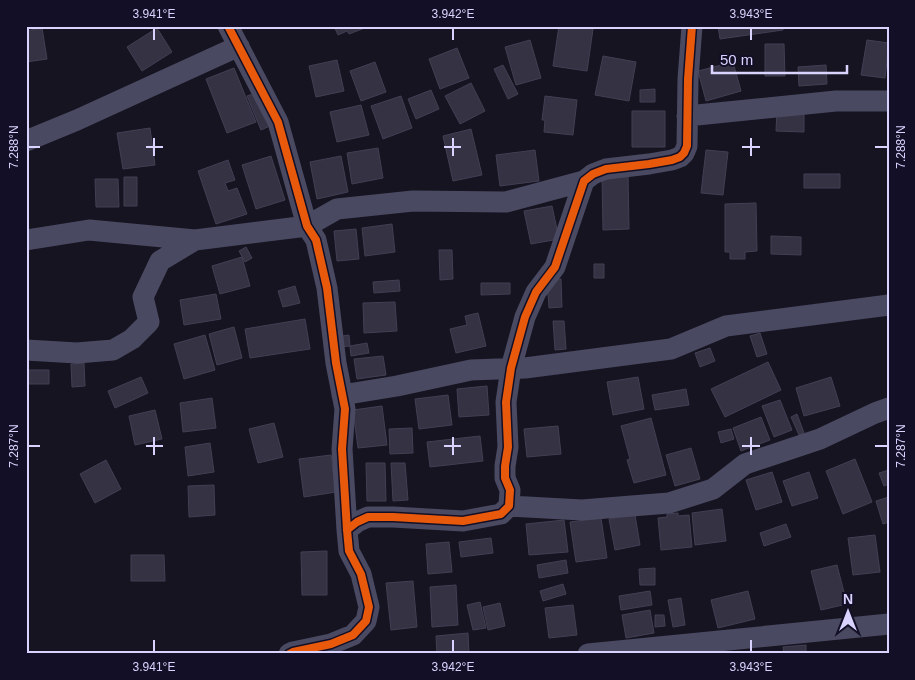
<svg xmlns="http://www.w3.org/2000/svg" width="915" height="680" viewBox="0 0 915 680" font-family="Arial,sans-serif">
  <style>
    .building { fill: #343243; stroke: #433f54 }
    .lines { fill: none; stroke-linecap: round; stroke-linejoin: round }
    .street { stroke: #4a4962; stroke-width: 21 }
    .cycleway-casing { stroke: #130f26; stroke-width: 11 }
    .cycleway { stroke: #e8590c; stroke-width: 8 }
    .ticks { fill: none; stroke: #d9d4ff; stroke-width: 2 }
    .neatline { fill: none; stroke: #d9d4ff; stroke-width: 2 }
    .ticks-label { font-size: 12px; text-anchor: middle; fill: #d9d4ff }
  </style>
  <rect width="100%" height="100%" fill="#161421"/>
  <path class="building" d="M334,26H370L349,34L347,31L338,35Z
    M559,26H573L593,29L587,71L553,66Z
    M718,26H783V30L720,39Z
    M42,28L47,59L26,62V31Z
    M157,28L172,52L142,71L127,47Z
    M530,40L541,78L516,85L505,47Z
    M867,40L889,43L885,78L861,75Z
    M765,44H784L785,76H765Z
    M457,48L469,78L440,89L429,59Z
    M603,56L636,62L629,101L595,95Z
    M337,60L344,91L316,97L309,66Z
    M375,62L386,92L361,101L350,71Z
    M733,62L741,91L706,101L698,71Z
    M503,65L518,94L508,99L494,69Z
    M826,65L827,84L799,86L798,67Z
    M234,68L256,122L227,133L206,79Z
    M471,83L485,111L460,124L445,96Z
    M655,89V102H640V90Z
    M431,90L439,109L416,119L408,99Z
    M258,92L272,125L261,130L247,96Z
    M401,96L412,128L383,139L371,106Z
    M545,96L577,100L573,135L544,132L545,120H542Z
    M361,105L369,135L337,142L330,112Z
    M632,111H665V147H632Z
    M777,111L804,112V132L776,131Z
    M150,128L155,165L123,169L117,133Z
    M471,129L482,175L453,181L443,136Z
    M378,148L383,178L352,184L347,153Z
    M535,150L539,181L500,186L496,155Z
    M706,150L728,152L723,195L701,193Z
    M271,156L285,200L256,209L242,165Z
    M341,156L348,192L317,199L310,162Z
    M228,160L235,180L225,183L228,191L237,188L247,214L216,224L198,171Z
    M804,174H840V188H804Z
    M602,175H628L629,229L603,230Z
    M124,177H137V206H124Z
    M95,179H118L119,207H96Z
    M756,203L757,251L745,252V259H730V252H725V204Z
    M552,206L559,239L531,244L524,211Z
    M392,224L395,252L365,256L362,228Z
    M356,229L359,259L337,261L334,231Z
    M771,236L801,237V255L771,254Z
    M246,247L252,258L245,262L239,251Z
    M439,250H452L453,279L440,280Z
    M242,257L250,286L220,294L212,266Z
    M594,264H604V278H594Z
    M547,279H561L562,307L549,308Z
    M399,280L400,291L374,293L373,282Z
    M481,283H510V294L481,295Z
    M295,286L300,303L283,307L278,291Z
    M216,294L221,319L184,325L180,300Z
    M395,302L397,331L364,333L363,303Z
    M478,313L486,346L456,353L450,329L467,325L465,316Z
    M305,319L310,349L250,358L245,329Z
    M553,321H564L566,349L555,350Z
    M234,327L242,358L217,365L209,334Z
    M760,333L767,354L757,357L750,336Z
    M205,335L215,370L184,379L174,344Z
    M349,335L350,346L338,347L336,337Z
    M367,343L369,353L351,356L350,346Z
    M710,348L715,361L700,367L695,353Z
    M383,356L386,375L357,379L354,359Z
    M768,362L781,390L725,417L711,389Z
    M84,363L85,386L72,387L71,364Z
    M26,370H49V384H26Z
    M141,377L148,393L115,408L108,391Z
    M638,377L644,409L613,415L607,382Z
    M831,377L840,406L804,416L796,388Z
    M487,386L489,415L459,417L457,389Z
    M686,389L689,405L655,410L652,395Z
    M448,395L452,425L419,429L415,399Z
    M212,398L216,428L183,432L180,403Z
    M780,400L792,430L774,437L762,406Z
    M382,406L387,445L358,448L353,410Z
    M155,410L162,439L135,445L129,416Z
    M797,414L804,433L799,435L791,417Z
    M761,417L770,440L741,451L733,428Z
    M651,418L666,475L634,483L627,460L630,459L621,426Z
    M274,423L283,457L258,463L249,429Z
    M558,426L561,454L527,457L524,429Z
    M412,428L413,453L390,454L389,429Z
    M731,429L734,439L721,443L718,432Z
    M480,436L483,461L430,467L427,442Z
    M210,443L214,472L188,476L185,447Z
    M691,448L700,479L675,486L666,455Z
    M331,455L336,492L304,497L299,459Z
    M855,459L872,502L843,514L826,471Z
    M106,460L121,489L95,503L80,474Z
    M366,463H385L386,501H367Z
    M391,463H405L408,500L393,501Z
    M889,470V484L884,486L879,473Z
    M772,472L782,502L756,510L746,480Z
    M809,472L818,498L792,506L783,481Z
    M214,485L215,515L189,517L188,486Z
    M889,497V522L883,524L876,501Z
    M722,509L726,541L695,545L692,513Z
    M678,513V516L689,515L692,547L661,550L658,518L667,517V514Z
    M635,515L640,545L615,550L609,519Z
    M601,518L607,558L576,562L570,522Z
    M564,520L568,552L529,555L526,524Z
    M786,524L791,537L764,546L760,533Z
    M875,535L880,572L853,575L848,538Z
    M491,538L493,553L461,557L459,542Z
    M449,542L452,572L428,574L426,544Z
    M327,551V595H302L301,552Z
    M131,555H164L165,581H131Z
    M566,560L568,573L539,578L537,565Z
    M837,565L847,604L821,610L811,571Z
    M655,568V585H640L639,569Z
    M413,581L417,627L391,630L386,583Z
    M563,584L566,594L543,601L540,591Z
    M456,585L458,625L432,627L430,587Z
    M650,591L652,605L621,610L619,596Z
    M748,591L755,619L718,628L711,600Z
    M681,598L685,625L673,627L668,600Z
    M480,602L486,628L473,630L467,605Z
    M500,603L505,626L488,630L483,607Z
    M573,605L577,635L549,638L545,608Z
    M650,610L654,633L626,638L622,615Z
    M655,615H664L665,626L655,627Z
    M468,633L469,654H437L436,636Z
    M806,645V654H784L783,647Z"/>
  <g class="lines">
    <path class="street" d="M228,26L278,122L307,226L316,240L327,288L336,363L345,409L342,449L347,530L349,551L361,574L369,607L366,621L353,635L331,644L293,652L289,654
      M687,116L836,101H889
      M26,141L77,120L239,46
      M26,240L89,230L195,240L307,226L337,209L413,201L506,202L584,181
      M26,350L77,353L113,350L132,339L149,322L143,297L160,261L195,240
      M342,395L397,386L471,370L525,368L671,349L726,326L889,305
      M509,506L582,510L669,503L713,489L745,464L820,439L875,413L889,408
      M347,530L357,522L368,517H393L463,521L501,514L509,506L510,490L505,478V466L508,447L506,402L511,368L525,317L536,292L555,267L584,181L593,174L606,169L649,164L672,160L680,157L684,153L687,146L688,79L692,26
      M588,654L889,624"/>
    <g class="cycleway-casing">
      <path id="cycleway" d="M228,26L278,122L307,226L316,240L327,288L336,363L345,409L342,449L347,530L349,551L361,574L369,607L366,621L353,635L331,644L293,652L289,654
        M347,530L357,522L368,517H393L463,521L501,514L509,506L510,490L505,478V466L508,447L506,402L511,368L525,317L536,292L555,267L584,181L593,174L606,169L649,164L672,160L680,157L684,153L687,146L688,79L692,26"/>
    </g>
    <use href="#cycleway" class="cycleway"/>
  </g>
  <path class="ticks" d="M154,28V40M453,28V40M751,28V40M154,138V156M453,138V156M751,138V156M28,147H40M146,147H163M444,147H461M742,147H760M875,147H888M154,437V455M453,437V455M751,437V455M28,446H40M146,446H163M444,446H461M742,446H760M875,446H888M154,640V652M453,640V652M751,640V652"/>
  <rect width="915" height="680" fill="none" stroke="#130f26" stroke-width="55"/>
  <g transform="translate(848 612)" stroke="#130f26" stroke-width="4" paint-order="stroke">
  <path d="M0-4L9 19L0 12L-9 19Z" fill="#d9d4ff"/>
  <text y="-8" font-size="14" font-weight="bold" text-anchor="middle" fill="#d9d4ff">N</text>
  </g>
  <path d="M712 65v8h135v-8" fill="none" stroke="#d9d4ff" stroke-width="2.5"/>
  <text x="720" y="65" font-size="15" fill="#d9d4ff" stroke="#130f26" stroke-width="4" paint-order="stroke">50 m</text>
  <rect x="28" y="28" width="860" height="624" class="neatline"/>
  <g class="ticks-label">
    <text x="154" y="18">3.941°E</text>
    <text x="453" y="18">3.942°E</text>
    <text x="751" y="18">3.943°E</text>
    <text transform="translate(14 147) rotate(-90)" y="4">7.288°N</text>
    <text transform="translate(901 147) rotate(-90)" y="4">7.288°N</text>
    <text transform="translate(14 446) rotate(-90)" y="4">7.287°N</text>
    <text transform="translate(901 446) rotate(-90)" y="4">7.287°N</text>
    <text x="154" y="671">3.941°E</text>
    <text x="453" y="671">3.942°E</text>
    <text x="751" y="671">3.943°E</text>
  </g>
</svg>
